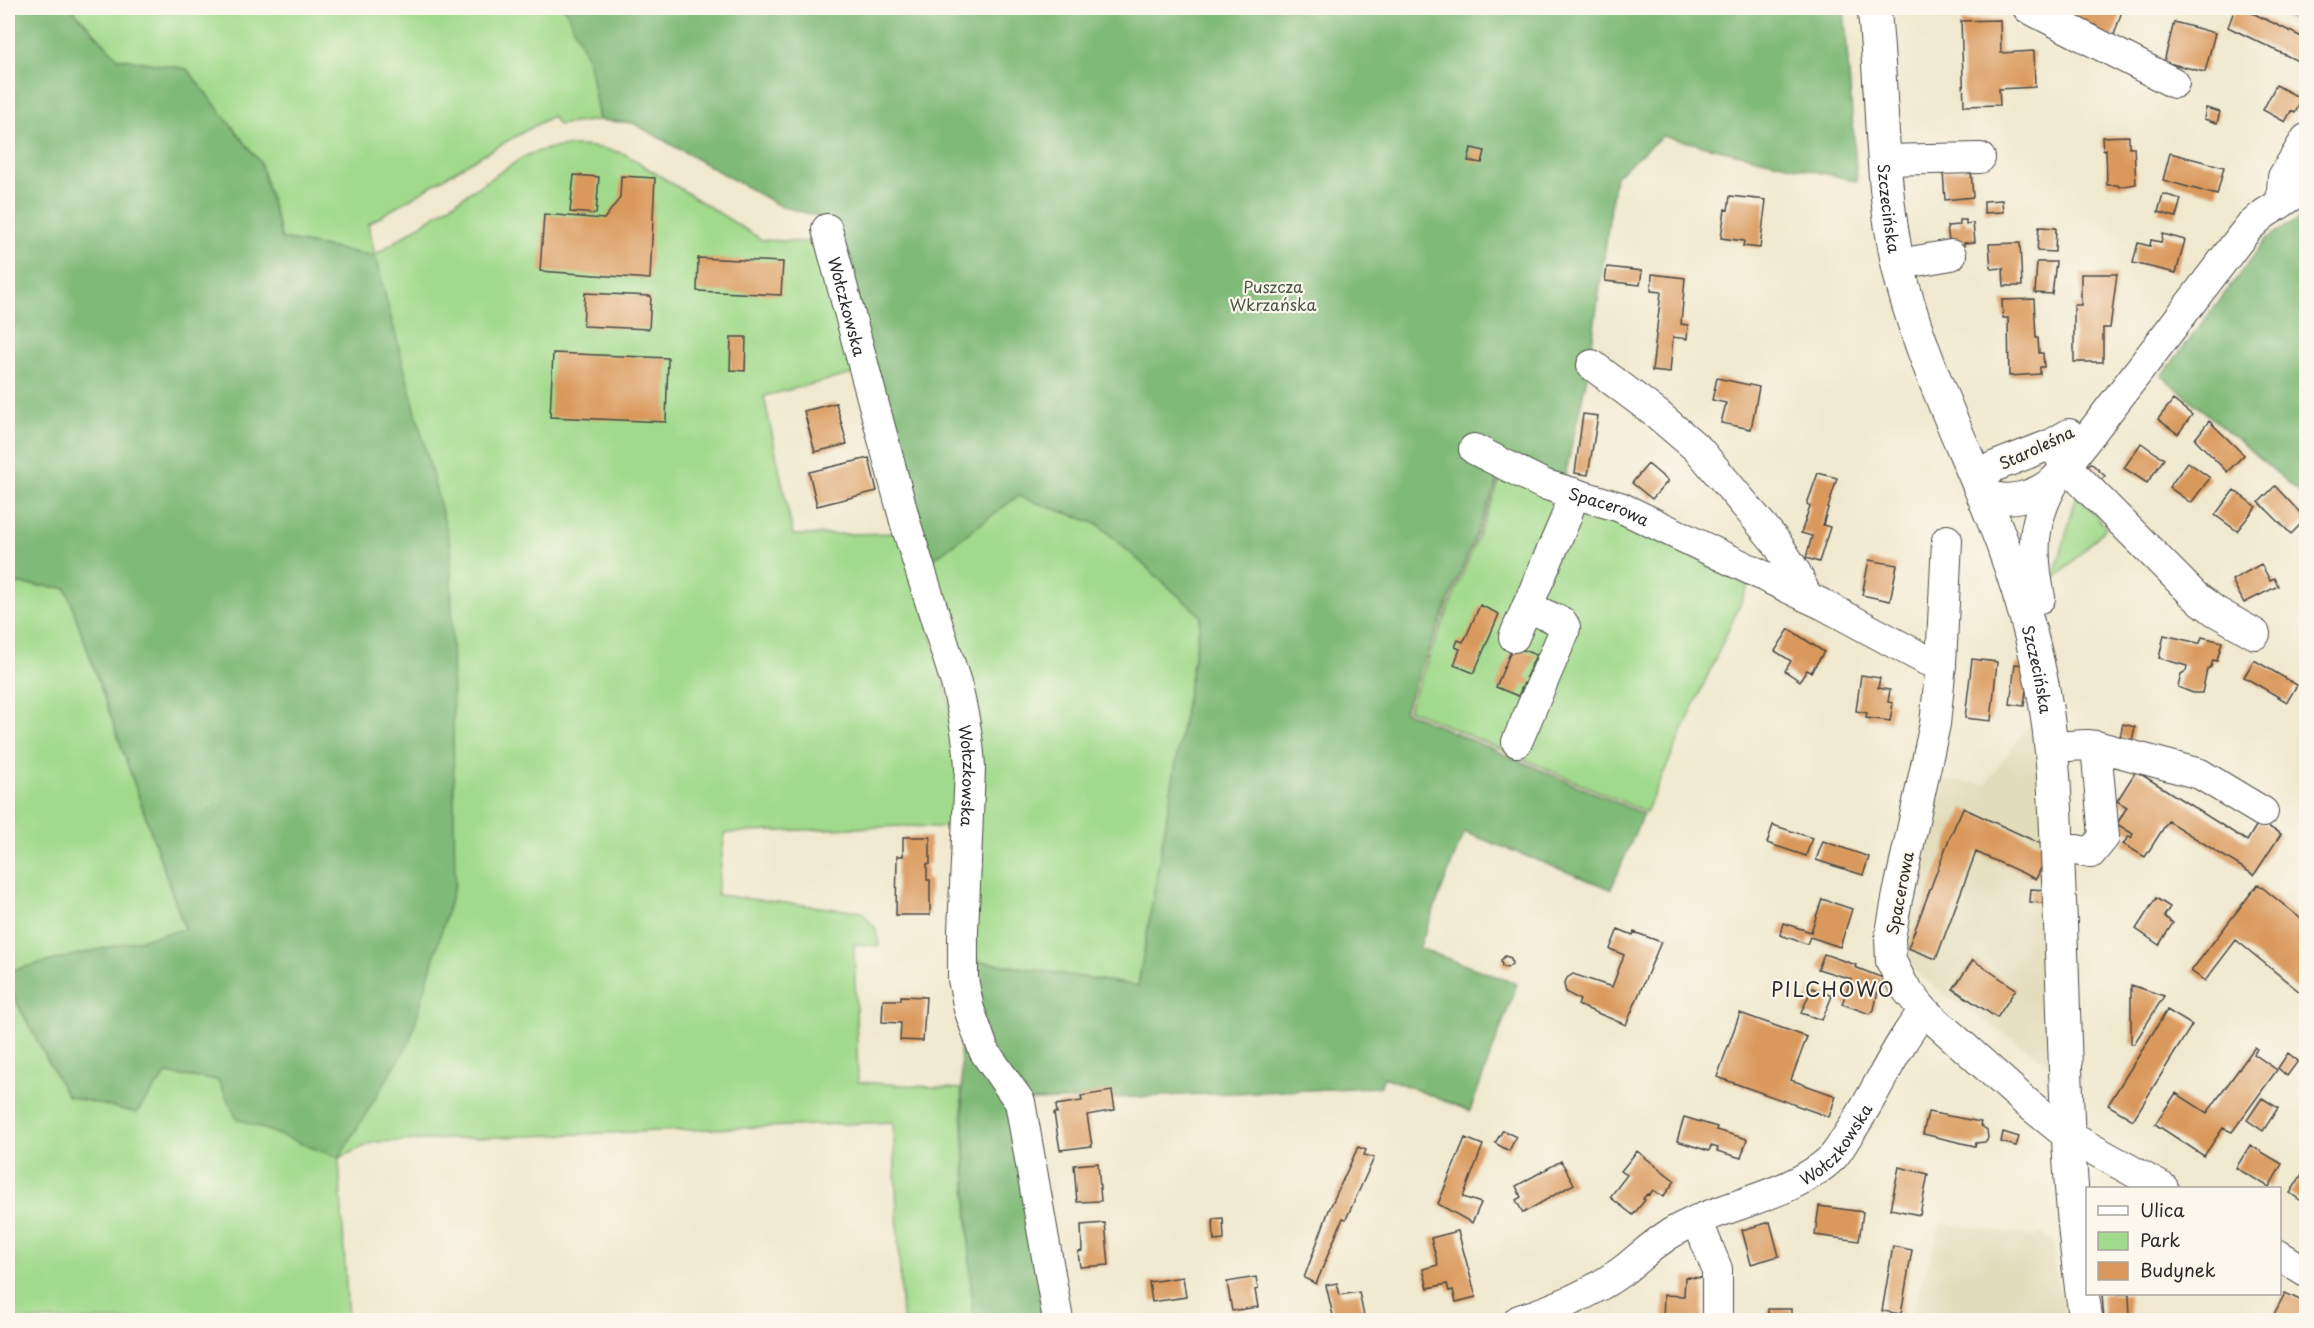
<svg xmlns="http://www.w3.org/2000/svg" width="2314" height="1328" viewBox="0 0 2314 1328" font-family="'Playpen Sans',sans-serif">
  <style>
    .built { fill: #e1dcba }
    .green { fill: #a1da8c; stroke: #66825c; stroke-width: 1.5 }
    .forest { fill: #80ba78; stroke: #567252; stroke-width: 1.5 }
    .building { fill: #da995c }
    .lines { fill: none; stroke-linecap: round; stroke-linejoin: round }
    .minor-casing { stroke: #494844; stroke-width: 32 }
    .major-casing { stroke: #494844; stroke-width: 35 }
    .minor { stroke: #fff; stroke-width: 30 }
    .major { stroke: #fff; stroke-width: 33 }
    .labels { text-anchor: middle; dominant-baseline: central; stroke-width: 4.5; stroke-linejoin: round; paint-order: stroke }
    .street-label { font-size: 16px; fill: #2b2b2b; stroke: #fbf7ec }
    .park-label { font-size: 16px; fill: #485743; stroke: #fbf7ec }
    .quarter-label { font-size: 20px; letter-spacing: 1.5px; fill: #2b2b2b; stroke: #fbf7ec }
  </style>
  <rect width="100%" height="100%" fill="#fbf7ec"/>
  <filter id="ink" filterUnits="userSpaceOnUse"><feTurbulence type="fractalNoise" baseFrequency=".0167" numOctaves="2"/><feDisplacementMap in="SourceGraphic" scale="12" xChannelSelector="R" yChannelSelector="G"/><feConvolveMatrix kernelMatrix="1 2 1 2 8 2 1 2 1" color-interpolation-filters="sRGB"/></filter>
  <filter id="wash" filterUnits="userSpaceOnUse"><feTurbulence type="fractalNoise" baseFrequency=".008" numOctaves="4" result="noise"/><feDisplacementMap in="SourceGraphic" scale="24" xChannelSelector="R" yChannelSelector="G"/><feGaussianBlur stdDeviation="1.35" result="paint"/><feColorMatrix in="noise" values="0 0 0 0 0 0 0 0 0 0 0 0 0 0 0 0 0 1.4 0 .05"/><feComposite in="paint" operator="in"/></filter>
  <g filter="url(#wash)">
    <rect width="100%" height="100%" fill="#f0e9cf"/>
    <path class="built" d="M2032,721L2045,846L2050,1064L1939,991L1913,969L1905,950V933L1910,902L1944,780L1986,784Z
      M1941,1223L2035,1237L2041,1233L2053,1242L2055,1270L2064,1301L2066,1320H1910Z"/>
    <path class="green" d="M71,8H565L590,62L599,120L558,125L552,116L470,162L368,224L375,255L525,156C558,142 593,144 625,154L762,240L825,243L857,373L764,396L793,535L904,533L957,730L961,828L905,826L725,833L717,895L862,912L876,929L879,946L854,944L858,1082L961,1089L973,1320H902L893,1122L374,1142L339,1158L348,1320H8V986L67,1096L166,1074L219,1080L237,1119L375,256L282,239L260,162L187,69L118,58Z
      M1502,476L1618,518L1749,584L1646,812L1408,709Z
      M2077,494L2106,528L2053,581Z
      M1018,496L1098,524L1201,616L1138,986L972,960L980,769L928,563Z
      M8,583L66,588L185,930L8,971Z"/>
    <path class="forest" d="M8,8H71L118,58L187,69L260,162L282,239L375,256L451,547L455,884L410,1041L339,1158L237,1119L218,1080L166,1074L136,1113L67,1096L8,986V971L185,929L66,588L8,583Z
      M565,8H1844L1857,181L1662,136L1615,177L1588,372L1564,480L1502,471L1404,711L1643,814L1611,889L1464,832L1419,948L1517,984L1470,1111L1384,1077L1380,1087L1011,1102L1051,1320H973L960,1049L1008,1101L981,1019L972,960L1138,986L1201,616L1098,524L1018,496L928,563L833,220L780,206L633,123L599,120L589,62Z
      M2268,8H2306V27Z
      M2306,214V507L2298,491L2162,376L2267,238Z"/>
    <g id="blocks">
      <path class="building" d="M2067,8H2123L2113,38L2063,20Z
        M2235,8H2242L2306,39V58L2304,64L2228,27Z
        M2000,20L2001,53L2034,51L2035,87L1999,89L2000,105L1964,106L1961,21Z
        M2174,22L2215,33L2205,72L2164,62Z
        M2276,85L2302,99L2295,113L2291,111L2285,122L2263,110Z
        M2206,108L2220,112L2217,123L2204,119Z
        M2129,136V147H2134L2136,184L2119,187L2118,185H2107L2106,149L2103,150L2102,137Z
        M1471,148L1485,151L1482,163L1468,161Z
        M2170,153L2224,167L2217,195L2163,180Z
        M1971,169L1973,197L1945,200L1943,172Z
        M574,175L599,177L596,214L570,212Z
        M621,176L655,178L650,279L540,271L544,214L604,219L620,198Z
        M2163,194L2181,199L2176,217L2158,212Z
        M1730,196L1766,200L1760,248L1743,246L1744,241L1721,238L1725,209L1728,210Z
        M2002,200L2003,212L1984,213V201Z
        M1960,220H1966V224L1973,223L1975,242L1964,243V247L1950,249L1947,226L1960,225Z
        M2039,227L2056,228L2055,252L2037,251Z
        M2163,234L2185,240L2176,273L2133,263L2138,243L2150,246L2151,240L2161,242Z
        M2020,243L2022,286H2004L2003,268L1991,269L1989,244Z
        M698,258L783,262L781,295L697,291Z
        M2037,262H2056L2052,294L2035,293Z
        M1607,267L1642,271L1640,285L1605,281Z
        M1652,274L1685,278L1681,324L1688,325L1687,339L1673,337L1670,373L1652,371L1661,292L1651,291Z
        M2081,274H2117L2110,328H2103V362H2074V305H2081Z
        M585,293L651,296L649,329L583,326Z
        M2034,299L2036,338H2038L2039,353H2043L2044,367H2040V374L2009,376L2008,318H2003L2002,300Z
        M731,337H746L745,371L730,370Z
        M553,353L668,358L666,422L550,417Z
        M1717,378L1759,387L1751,429L1721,423L1726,403L1712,400Z
        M2173,400L2192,415L2178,434L2158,419Z
        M836,403L847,444L815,452L804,411Z
        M1583,414L1598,416L1588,475L1575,473Z
        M2209,421L2244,455L2227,472L2195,439Z
        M2141,443L2164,459L2147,483L2124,468Z
        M869,458L877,491L817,506L809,472Z
        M2188,462L2210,478L2191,503L2169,487Z
        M2091,463L2105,476L2100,481L2086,467Z
        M1648,464L1668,481L1652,499L1632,483Z
        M1818,473L1837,478L1823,525L1830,527L1819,562L1806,558L1812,536L1801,533L1810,506L1807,504Z
        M2275,486L2306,519L2291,534L2259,502Z
        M2234,490L2256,507L2237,531L2215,515Z
        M1869,560L1897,565L1890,601L1862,595Z
        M2261,564L2270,580L2274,578L2278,586L2244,603L2232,580Z
        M1480,605L1499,614L1474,673L1454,665L1460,649L1455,647L1458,640L1463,642L1466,637Z
        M1789,629L1824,652L1811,672L1807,670L1800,681L1785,671L1791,661L1775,651Z
        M2164,635L2198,643H2200L2202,637L2222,642L2217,661L2213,660L2211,667L2207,669L2202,693H2193L2178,687L2181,674L2186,671L2187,666L2159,658Z
        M1513,646L1536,655L1526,677L1531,679L1529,686L1524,683L1518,696L1496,687Z
        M1972,659L1997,662L1991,721L1965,718Z
        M2254,660L2297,685L2287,702L2244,677Z
        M2015,664L2029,666L2024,706L2010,704Z
        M1861,675L1880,678L1878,688L1890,690L1888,702L1893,703L1890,721L1866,718L1867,713L1856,711Z
        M2123,724L2135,727L2132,740L2120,737Z
        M2136,771L2247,841L2259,821L2281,834L2254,875L2168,821L2145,857L2123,844L2129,836L2131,838L2133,834L2117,824L2127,807L2117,801Z
        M1963,808L2050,848L2036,879L1976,852L1936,959L1908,948L1949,839Z
        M1773,825L1812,838L1806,856L1767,843Z
        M903,837H930V864H927V880H930V915H896L897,856H903Z
        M1823,841L1869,857L1863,875L1816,860Z
        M2258,884L2306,923V997L2236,940L2205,981L2191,971Z
        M2031,889L2044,890L2043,903L2030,902Z
        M2156,898L2170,907L2164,916L2173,923L2159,945L2136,929Z
        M1822,899L1852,909L1840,947L1810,937L1807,944L1780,935L1783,923L1811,932Z
        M1618,929L1633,935L1634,932L1661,942L1626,1025L1578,1005L1580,1000L1566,992L1564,985L1567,978L1573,974L1612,987L1624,955L1610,949Z
        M1824,954L1856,965L1855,967L1883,978L1884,983L1881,991H1878L1874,1010L1870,1014L1842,1004L1851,979L1818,969Z
        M1505,956L1511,958L1512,964L1507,968L1502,966L1501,960Z
        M1973,960L2016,989L1997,1018L1953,989Z
        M2131,985L2164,996L2134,1044H2131Z
        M1812,988L1832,996L1822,1020L1801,1013Z
        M901,996L926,997L923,1041L900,1040L901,1023L882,1022L883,1000H901Z
        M2167,1010L2192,1025L2133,1120L2108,1105Z
        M1740,1013L1807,1037L1791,1080L1836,1096L1829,1117L1717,1077Z
        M2255,1047L2257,1049L2254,1054L2277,1070L2232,1132L2223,1128L2204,1156L2155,1124L2176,1093L2207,1113Z
        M2288,1053L2298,1061L2287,1076L2278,1068Z
        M1112,1091L1115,1110L1087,1115L1092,1146L1060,1150L1054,1113H1057L1056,1105L1082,1101L1081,1096Z
        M2262,1098L2278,1108L2263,1131L2247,1120Z
        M1928,1112L1981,1122L1980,1125L1987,1130L1988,1138L1985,1142L1976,1143L1975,1146L1923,1134Z
        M1684,1117L1717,1127L1716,1130L1747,1139L1741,1158L1717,1151L1718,1148L1711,1146L1709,1151L1677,1141Z
        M1503,1130L1516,1137L1509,1151L1495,1143Z
        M2003,1132L2019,1137L2016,1146L2001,1142Z
        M1465,1138L1483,1145L1463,1197L1481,1203L1472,1223L1438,1204Z
        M2250,1145L2282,1164L2269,1187L2236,1168Z
        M1358,1147L1366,1150L1364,1155L1374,1158L1346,1219L1343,1218L1316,1284L1304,1278L1329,1210Z
        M1637,1151L1675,1181L1663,1197L1653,1190L1649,1195L1647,1194L1643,1199L1645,1200L1633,1215L1610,1197L1627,1175L1621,1171Z
        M1561,1161L1574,1184L1523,1213L1516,1200L1521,1197L1516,1186Z
        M1098,1163L1101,1201L1077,1202L1074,1165Z
        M1899,1167L1928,1174L1920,1215L1890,1209Z
        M2306,1168V1204L2290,1193Z
        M1819,1206L1863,1212L1859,1241L1815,1235Z
        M1223,1218L1224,1240L1214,1241L1213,1219Z
        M1770,1222L1779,1256L1751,1264L1742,1230Z
        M1105,1223L1109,1265L1080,1267L1078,1252L1082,1251L1081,1225Z
        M1458,1231L1476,1297L1456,1302L1453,1290L1449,1291L1447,1284L1428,1288L1423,1269L1438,1265L1431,1238Z
        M1893,1246L1912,1250L1901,1314L1882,1311Z
        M1183,1277L1186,1297L1152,1302L1149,1282Z
        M1256,1277L1258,1289L1255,1290L1258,1307L1232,1311L1227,1282Z
        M1685,1277L1704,1278L1702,1320H1663L1664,1295L1684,1296Z
        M1337,1283L1340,1295L1359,1292L1364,1316L1334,1320L1326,1285Z
        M2285,1293L2302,1301L2304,1297L2306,1298V1320H2271Z
        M2102,1294H2129L2130,1317H2122V1320H2104Z
        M1768,1309H1791V1320H1768Z"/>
    </g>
  </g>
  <g filter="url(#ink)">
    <use href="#blocks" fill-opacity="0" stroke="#494844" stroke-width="1.5"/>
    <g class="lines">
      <g class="minor-casing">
        <g id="minor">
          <path d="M2028,8L2174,83"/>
          <path d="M1883,160L1980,158"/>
          <path d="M2281,203L2283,177L2306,139"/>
          <path id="s1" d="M827,229L906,525L956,683C963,711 969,739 970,769L963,931V979L969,1009L984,1051L1020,1102L1058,1320"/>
          <path d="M1899,264L1951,255"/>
          <path d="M1592,365L1657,414L1699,450L1776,542L1796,573L1807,597"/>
          <path d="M2052,444L2066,466L2195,596L2215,611L2255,634"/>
          <path id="s2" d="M1474,449L1543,484L1620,507L1824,605L1926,660L1941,664"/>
          <path d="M2056,479C2037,495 2004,508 1981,490L1983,479L1993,467L2052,444L2069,434"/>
          <path d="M1947,540L1941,664L1935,724L1897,899L1890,938L1891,961L1903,985L1924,1011L2026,1102L2067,1135L2163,1188"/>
          <path d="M2040,598C2031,552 2031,520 2056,479L2248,228L2264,214L2306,187"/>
          <path d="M1514,637L1565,520L1574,493"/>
          <path d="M1517,742L1564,632L1565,627L1562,622L1527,607"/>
          <path d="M2096,746L2200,774L2263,812"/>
          <path d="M2050,747L2087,745L2096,746L2104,837L2091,853L2076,850L2058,851"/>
          <path d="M1697,1220L1717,1269V1320"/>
          <path d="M2280,1256L2306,1272"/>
          <path id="s3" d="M1519,1320C1555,1309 1590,1294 1621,1272C1637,1260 1651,1246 1668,1235C1718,1204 1790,1198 1832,1158C1839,1151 1843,1142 1848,1135C1876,1095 1893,1049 1924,1011"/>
        </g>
      </g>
      <g class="major-casing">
        <g id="major">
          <path id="s4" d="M1874,8C1884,100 1879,190 1902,282C1921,354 1952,421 1981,490C2008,553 2030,621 2043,689C2055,755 2056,823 2059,890C2066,1034 2064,1178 2086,1320"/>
        </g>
      </g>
      <use href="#minor" class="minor"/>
      <use href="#major" class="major"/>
    </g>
  </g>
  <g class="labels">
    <g class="street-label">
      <text stroke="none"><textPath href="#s4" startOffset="201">Szczecińska</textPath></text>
      <text stroke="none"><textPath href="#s1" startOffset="80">Wołczkowska</textPath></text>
      <text transform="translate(2036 447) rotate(-25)">Staroleśna</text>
      <text stroke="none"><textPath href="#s2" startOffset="147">Spacerowa</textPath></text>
      <text stroke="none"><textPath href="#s4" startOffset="687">Szczecińska</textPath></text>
      <text stroke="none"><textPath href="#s1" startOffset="566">Wołczkowska</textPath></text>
      <text transform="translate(1899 893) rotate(-79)">Spacerowa</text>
      <text stroke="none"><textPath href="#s3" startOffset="368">Wołczkowska</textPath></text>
    </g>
    <g class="park-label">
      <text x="1273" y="286">Puszcza<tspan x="1273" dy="18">Wkrzańska</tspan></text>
    </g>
    <g class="quarter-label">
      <text x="1833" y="989">PILCHOWO</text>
    </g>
  </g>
  <rect width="2314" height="1328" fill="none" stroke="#fbf7ec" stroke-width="30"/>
  <rect x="2086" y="1187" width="195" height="108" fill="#fbf7ec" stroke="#a8a59f" stroke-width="1.5"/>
  <rect x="2098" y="1206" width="30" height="9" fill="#ffffff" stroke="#a8a59f" stroke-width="1.5"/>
  <text x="2140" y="1217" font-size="18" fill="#2b2b2b">Ulica</text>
  <rect x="2098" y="1232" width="30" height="18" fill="#a1da8c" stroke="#a8a59f" stroke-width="1.5"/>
  <text x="2140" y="1247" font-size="18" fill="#2b2b2b">Park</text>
  <rect x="2098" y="1262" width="30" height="18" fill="#da995c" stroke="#a8a59f" stroke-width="1.5"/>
  <text x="2140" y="1277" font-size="18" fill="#2b2b2b">Budynek</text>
</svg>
